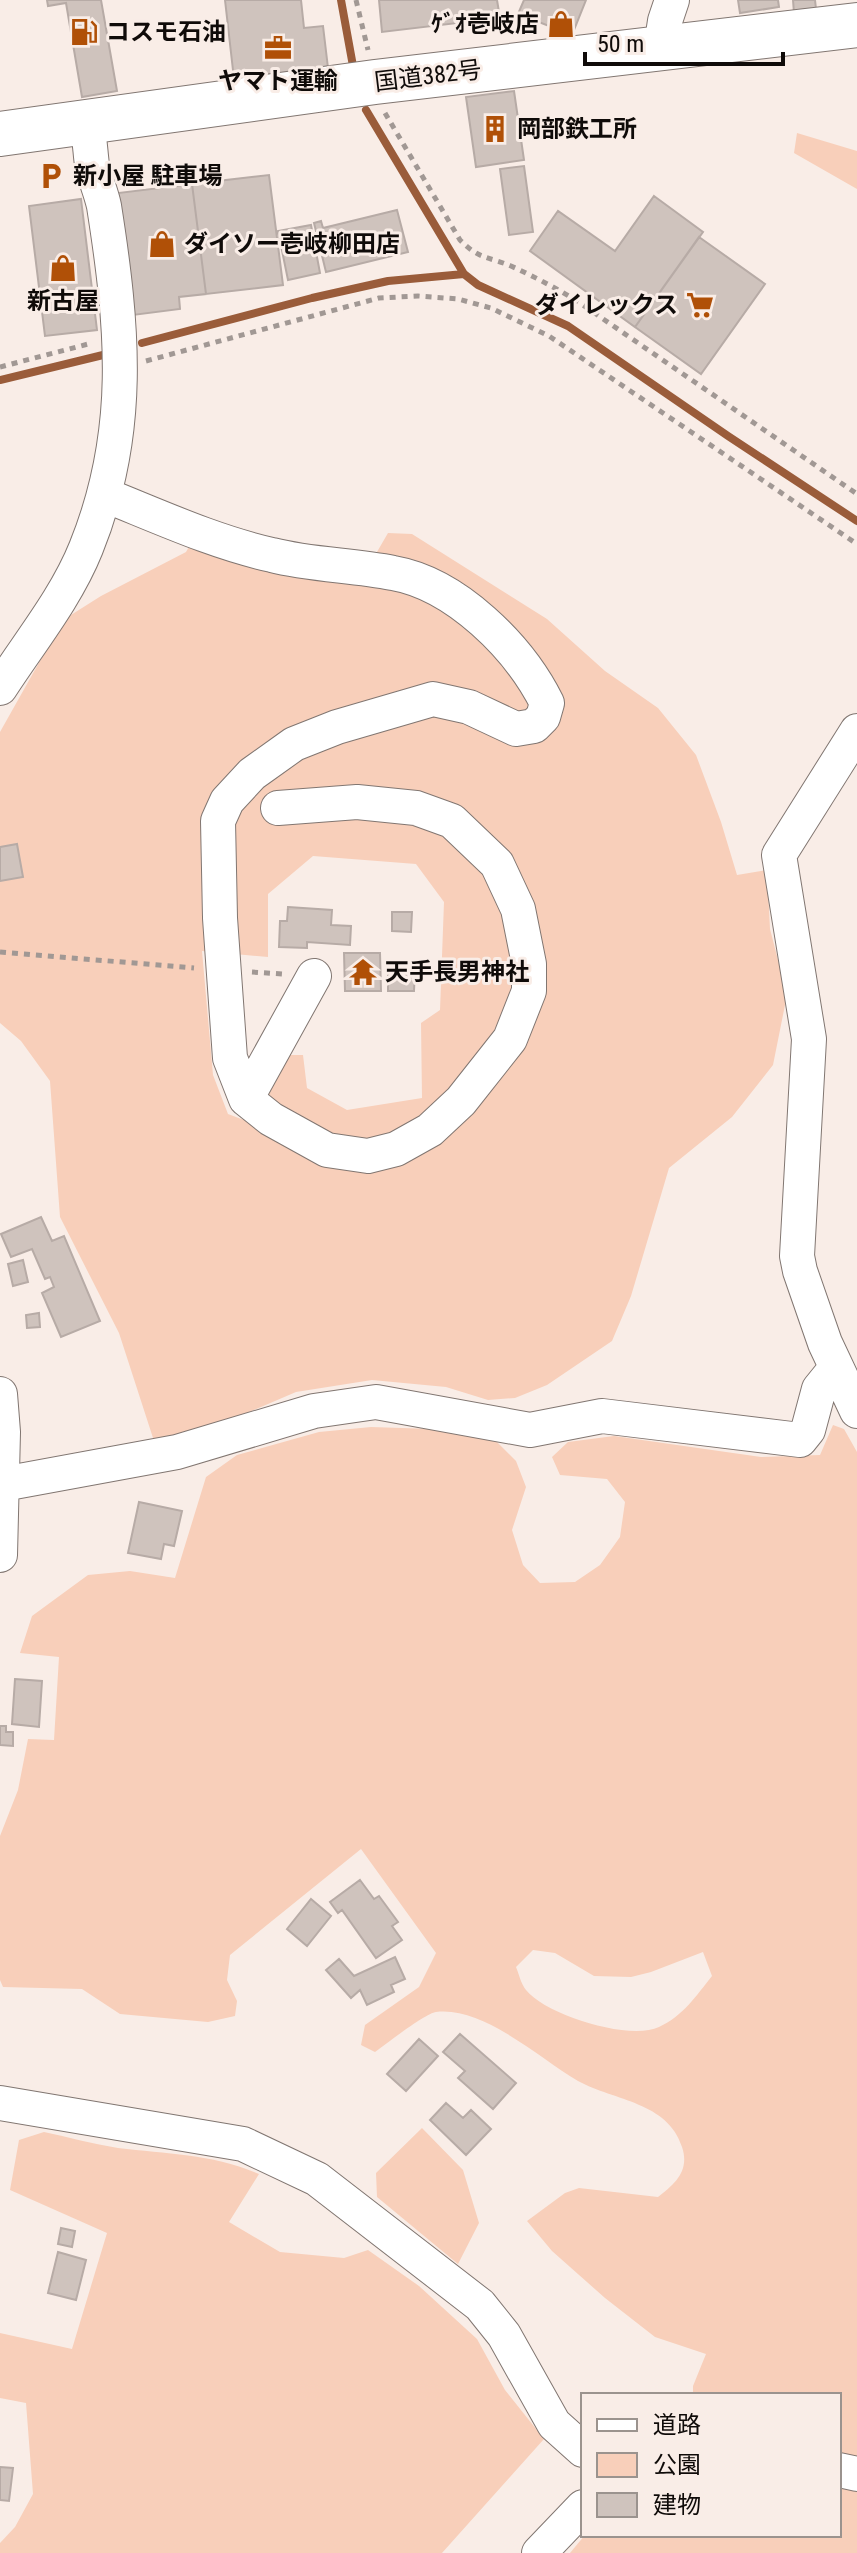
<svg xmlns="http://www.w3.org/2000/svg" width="857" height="2553" viewBox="0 0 857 2553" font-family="'Roboto Condensed','Noto Sans JP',sans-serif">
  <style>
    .green { fill: #f8cfba; fill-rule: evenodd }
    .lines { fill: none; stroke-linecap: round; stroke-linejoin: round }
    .stream { stroke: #9a5c3a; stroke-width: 8 }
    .building { fill: #cfc3bd; stroke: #b7aba6; stroke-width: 2 }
    .minor-casing { stroke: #817671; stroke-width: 36 }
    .highway-casing { stroke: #817671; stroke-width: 46 }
    .path { stroke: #a19894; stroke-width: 5; stroke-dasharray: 6 6; stroke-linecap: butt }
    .minor { stroke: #fff; stroke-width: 34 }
    .highway { stroke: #fff; stroke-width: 44 }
    .labels { text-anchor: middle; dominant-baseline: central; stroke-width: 6; stroke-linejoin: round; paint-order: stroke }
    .poi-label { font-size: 24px; font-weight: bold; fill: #0f0b09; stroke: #f9ede7; text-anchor: start }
    .street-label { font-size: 24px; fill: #0f0b09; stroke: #f9ede7 }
  </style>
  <rect width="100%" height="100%" fill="#f9ede7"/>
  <path class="green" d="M797,133L857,151V189L794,153Z
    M388,533L412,534L547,619L605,671L658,708L696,755L721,822L737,875L767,870L770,929L787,995L773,1065L732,1117L669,1168L631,1296L612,1341L547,1385L515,1398L488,1400L446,1387L372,1380L296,1392L242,1415L154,1441L119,1333L60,1217L50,1081L21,1041L0,1023V732L63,620L101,596L186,552L190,545L363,576ZM313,856L416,864L444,902L440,1010L421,1023L422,1098L347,1110L307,1088L303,1055H286L252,1123L228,1114L213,1075L202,951L268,957V894Z
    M833,1425L844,1429L857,1452V2460L839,2458V2395H693V2386L706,2354L655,2337L605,2298L552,2251L527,2221L565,2193L579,2188L658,2197C675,2184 690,2171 682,2147C668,2102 615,2101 578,2081C539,2058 483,2006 436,2012C426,2013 386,2044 375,2052L361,2045L365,2025L419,1987L436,1953L361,1849L230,1955L227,1980L237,2001L235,2016L208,2022L120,2014L82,1989L3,1987L0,1980V1836L18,1790L28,1739L54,1740L59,1657L20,1653L32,1616L88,1575L130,1571L175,1578L206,1477L237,1455L319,1432L371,1427L433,1429L497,1442L516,1461L526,1487L512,1530L523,1565L540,1583L575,1582L600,1565L620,1537L625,1502L607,1479L560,1475L552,1457L568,1442L614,1436L761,1457L820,1455ZM533,1950L555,1953L594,1976L631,1977L651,1972L703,1952L712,1976C696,1996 683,2016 659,2027C629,2041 546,2015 526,1990C521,1984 519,1974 516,1967Z
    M422,2128L463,2170L479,2223L458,2264L377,2197L376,2173Z
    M44,2132C68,2137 93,2144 118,2148C167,2154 213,2154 259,2174L229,2222L280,2252L344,2258L368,2250L419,2286L477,2339L505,2390L544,2439L442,2553H0V2543L15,2527L33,2494L26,2403L0,2398V2333L72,2349L107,2233L10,2190L19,2140Z
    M839,2479L857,2483V2553H570L585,2535H839Z"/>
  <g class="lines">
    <path class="stream" d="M341,0L353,66
      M366,110L464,274L478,285L568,326L728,436L857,521
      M142,343L312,298L388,281L464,274
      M0,380L103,355"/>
  </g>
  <path class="building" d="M47,0H101L117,91L82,97L66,3L48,6Z
    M225,0H301L304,28L323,26L328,68L234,79Z
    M379,0H497L500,18L382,32Z
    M524,0H586L572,35L518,14Z
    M738,0H778L779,7L740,13Z
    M793,0H815L816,9L794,13Z
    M514,91L524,160L476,167L466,97Z
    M524,166L533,232L509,235L500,169Z
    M269,175L283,285L206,294L192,184Z
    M192,184L206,294L179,297L180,309L133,315L118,193Z
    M654,196L703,232L635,327L530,251L558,211L615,251Z
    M81,199L97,330L45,336L29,206Z
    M397,210L408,252L326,272L314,223L321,221L323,228Z
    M311,225L320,273L288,280L278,231Z
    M699,237L765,284L701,374L635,327Z
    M17,844L23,877L0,881V847Z
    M288,907L332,910L331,925L351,926L350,945L307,942V948L279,947L280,921H287Z
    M392,912H412L411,932L392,931Z
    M344,953H380L381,991H345Z
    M388,967L415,968L414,991H388Z
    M41,1217L52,1241L64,1236L100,1321L61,1337L42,1293L54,1287L50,1277L45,1279L32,1249L11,1257L1,1234Z
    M23,1260L28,1282L13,1286L8,1264Z
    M39,1313L40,1327L27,1328L26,1315Z
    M139,1502L182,1511L174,1546L164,1544L161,1559L128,1553Z
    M15,1679L42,1681L39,1727L12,1724Z
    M0,1726H6V1732H13V1746L0,1745Z
    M360,1880L374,1899L379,1896L398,1922L392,1926L402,1940L376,1958L342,1910L338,1913L330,1902Z
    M311,1899L331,1916L307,1946L287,1929Z
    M395,1957L405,1979L391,1985L394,1992L367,2005L360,1990L351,1998L326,1970L339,1959L354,1976Z
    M460,2034L516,2083L493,2109L458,2078L465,2071L443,2052Z
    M419,2039L438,2056L406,2091L387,2074Z
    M446,2103L463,2118L471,2110L491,2129L466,2155L430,2120Z
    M61,2228L75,2231L72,2247L58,2244Z
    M58,2252L86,2260L76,2300L48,2293Z
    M0,2467L13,2468L9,2501L0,2500Z"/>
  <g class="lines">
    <g class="minor-casing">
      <path id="minor" d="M661,47L665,21L672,0
        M105,495C160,517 214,542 272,555C311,565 353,565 393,573C456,584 519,647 547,703L543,717L534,726L516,729L469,707L433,699L337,727L294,744L252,774L227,801L218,821L220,918L230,1058L246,1099L271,1119L327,1150L368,1156L396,1149L430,1130L461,1101L510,1039L529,991V964L518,909L497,864L452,821L416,808L357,802L278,808
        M0,688C29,643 66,598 86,548C133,432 123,327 104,206C101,192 95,179 92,165C90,150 90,137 86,122
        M857,731L779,855L809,1039L797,1256L800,1271L825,1343L857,1411
        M246,1099L314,976
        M0,1394L3,1432L0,1555
        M3,1484L177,1452L314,1411L376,1402L530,1430L602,1416L800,1440L808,1430L819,1389L836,1368
        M0,2103L243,2144L317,2179L480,2305L504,2335L554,2424L583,2450
        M839,2470L857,2474
        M539,2553L583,2507"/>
    </g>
    <g class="highway-casing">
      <path id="highway" d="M0,134L375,82L857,25"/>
    </g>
    <path class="path" d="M356,0L368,50
      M385,113L460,240C480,260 487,256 511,266C535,277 558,289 580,303L857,494
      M146,361L379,298L418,296L458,299L491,308L549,336L857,544
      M0,367L92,343
      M0,952L194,968
      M252,972L282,974"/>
    <use href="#minor" class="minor"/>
    <use href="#highway" class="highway"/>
  </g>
  <defs>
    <g id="shop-bare" transform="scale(2.16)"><path d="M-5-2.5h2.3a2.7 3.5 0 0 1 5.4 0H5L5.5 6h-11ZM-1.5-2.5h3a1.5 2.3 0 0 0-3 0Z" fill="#b05007" stroke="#f9ede7" stroke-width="2.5" paint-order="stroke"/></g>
    <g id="fuel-bare" transform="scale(2.16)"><path d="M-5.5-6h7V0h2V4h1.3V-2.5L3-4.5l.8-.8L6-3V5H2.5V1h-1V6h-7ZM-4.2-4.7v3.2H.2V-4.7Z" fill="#b05007" stroke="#f9ede7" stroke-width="2.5" paint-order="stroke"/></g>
    <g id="office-bare" transform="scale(2.16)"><path d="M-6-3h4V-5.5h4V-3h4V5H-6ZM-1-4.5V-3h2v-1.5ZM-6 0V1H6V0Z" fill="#b05007" stroke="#f9ede7" stroke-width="2.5" paint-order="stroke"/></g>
    <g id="building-bare" transform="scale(2.16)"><path d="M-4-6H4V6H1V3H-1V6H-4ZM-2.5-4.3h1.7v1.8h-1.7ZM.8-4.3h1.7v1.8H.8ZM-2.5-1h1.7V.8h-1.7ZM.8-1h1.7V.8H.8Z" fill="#b05007" stroke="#f9ede7" stroke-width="2.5" paint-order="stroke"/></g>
    <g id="parking-bare" transform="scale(2.16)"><path d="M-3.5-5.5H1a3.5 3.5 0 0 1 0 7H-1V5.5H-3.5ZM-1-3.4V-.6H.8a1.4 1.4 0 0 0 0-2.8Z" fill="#b05007" stroke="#f9ede7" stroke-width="2.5" paint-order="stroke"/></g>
    <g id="supermarket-bare" transform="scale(2.16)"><path d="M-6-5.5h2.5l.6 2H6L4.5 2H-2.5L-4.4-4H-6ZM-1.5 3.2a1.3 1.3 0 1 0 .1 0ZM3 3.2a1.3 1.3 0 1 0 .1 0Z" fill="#b05007" stroke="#f9ede7" stroke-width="2.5" paint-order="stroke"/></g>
    <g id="temple-bare" transform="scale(2.16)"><path d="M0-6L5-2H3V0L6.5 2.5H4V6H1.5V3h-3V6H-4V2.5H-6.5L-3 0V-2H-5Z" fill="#b05007" stroke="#f9ede7" stroke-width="2.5" paint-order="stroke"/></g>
  </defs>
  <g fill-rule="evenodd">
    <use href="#shop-bare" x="561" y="24"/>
    <use href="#fuel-bare" x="84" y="32"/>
    <use href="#office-bare" x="278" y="48"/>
    <use href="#building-bare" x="495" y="129"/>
    <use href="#parking-bare" x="51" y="176"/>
    <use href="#shop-bare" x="162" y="244"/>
    <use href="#shop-bare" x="63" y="268"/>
    <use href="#supermarket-bare" x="700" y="305"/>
    <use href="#temple-bare" x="363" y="972"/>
  </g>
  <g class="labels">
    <g class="poi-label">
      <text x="539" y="24" text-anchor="end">ｹﾞｵ壱岐店</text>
      <text x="106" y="32">コスモ石油</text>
      <text x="278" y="81" text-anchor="middle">ヤマト運輸</text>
      <text x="517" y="129">岡部鉄工所</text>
      <text x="73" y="176">新小屋 駐車場</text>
      <text x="184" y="244">ダイソー壱岐柳田店</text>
      <text x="63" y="301" text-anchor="middle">新古屋</text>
      <text x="678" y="305" text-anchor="end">ダイレックス</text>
      <text x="385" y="972">天手長男神社</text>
    </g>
    <g class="street-label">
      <text transform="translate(428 76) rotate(-7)">国道382号</text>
    </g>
  </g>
  <rect x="581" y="2393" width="260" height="144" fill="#f9ede7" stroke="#9b938e" stroke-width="2"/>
  <rect x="597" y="2419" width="40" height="12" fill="#ffffff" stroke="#9b938e" stroke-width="2"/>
  <text x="653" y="2433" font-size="24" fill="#0f0b09">道路</text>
  <rect x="597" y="2453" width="40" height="24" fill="#f8cfba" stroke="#9b938e" stroke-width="2"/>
  <text x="653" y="2473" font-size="24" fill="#0f0b09">公園</text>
  <rect x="597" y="2493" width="40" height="24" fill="#cfc3bd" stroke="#9b938e" stroke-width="2"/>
  <text x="653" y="2513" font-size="24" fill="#0f0b09">建物</text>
  <path d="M585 52v12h198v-12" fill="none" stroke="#0f0b09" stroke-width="4"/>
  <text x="597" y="52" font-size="24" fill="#0f0b09" stroke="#f9ede7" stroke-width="6" paint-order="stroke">50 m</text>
</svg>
